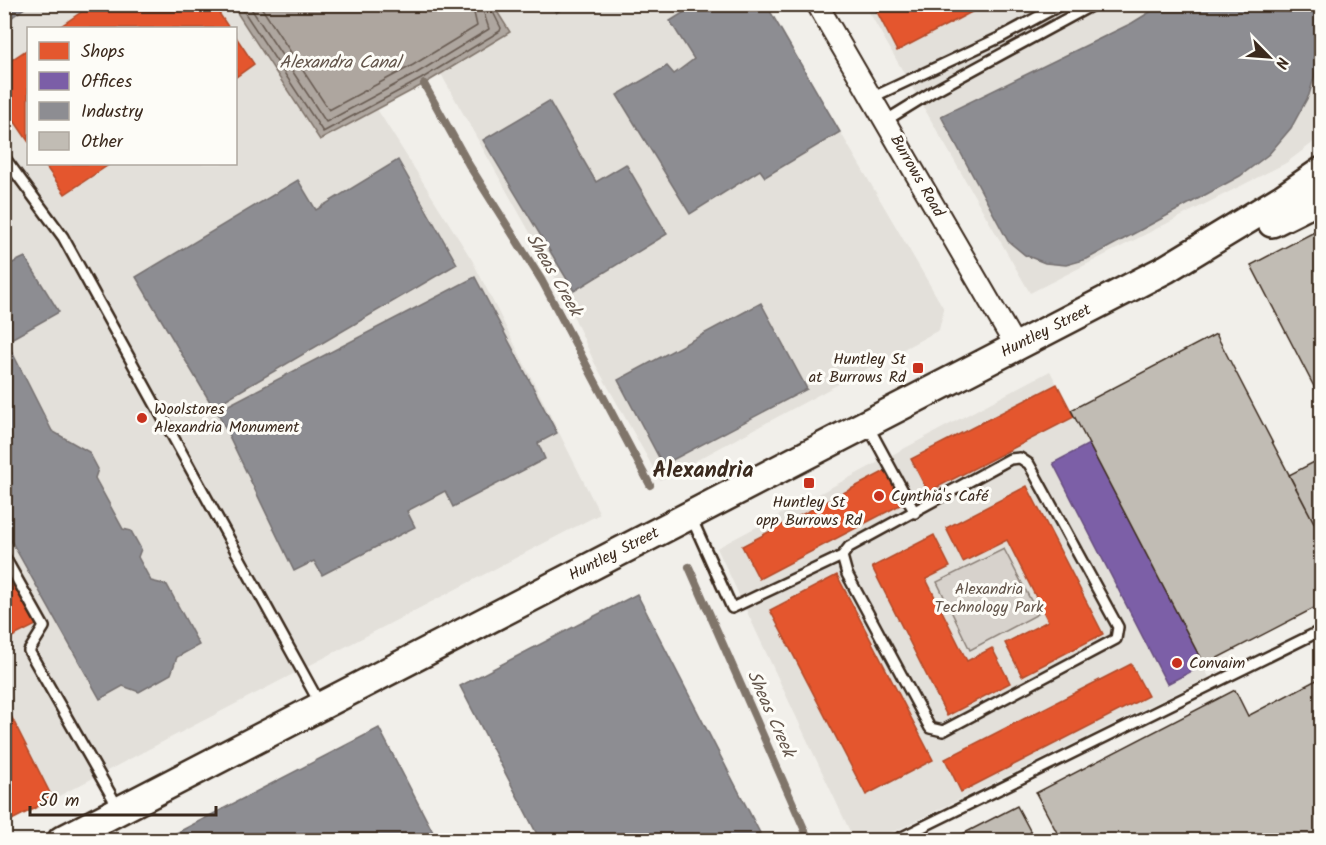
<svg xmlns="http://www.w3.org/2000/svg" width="1326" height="845" viewBox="0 0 1326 845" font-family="Kalam,sans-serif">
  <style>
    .built { fill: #e3e0da; fill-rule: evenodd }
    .green { fill: #d7d2cc; stroke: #897e75; stroke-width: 1.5 }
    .water { fill: #aea69f; stroke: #80746b; stroke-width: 1.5 }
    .shops { fill: #e4572e; stroke: #b14a29; stroke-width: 1.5 }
    .offices { fill: #7b5ea7; stroke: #684e7e; stroke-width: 1.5 }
    .industry { fill: #8d8d92; stroke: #746f6f; stroke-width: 1.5 }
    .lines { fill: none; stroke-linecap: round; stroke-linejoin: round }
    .shore { stroke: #695c52; stroke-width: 1.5 }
    .stream { stroke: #80746b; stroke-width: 8 }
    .building { fill: #c1bcb4; stroke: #3b2a1e; stroke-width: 1.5 }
    .lane-casing { stroke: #3b2a1e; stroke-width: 14 }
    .street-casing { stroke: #3b2a1e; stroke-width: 24 }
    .secondary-casing { stroke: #3b2a1e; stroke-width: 32 }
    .lane { stroke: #fdfcf7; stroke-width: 9 }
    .street { stroke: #fdfcf7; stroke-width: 20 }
    .secondary { stroke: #fdfcf7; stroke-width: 27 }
    .poi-dot { fill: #c8321e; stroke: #fdfcf7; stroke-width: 2 }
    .labels { text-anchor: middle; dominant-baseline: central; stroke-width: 6; stroke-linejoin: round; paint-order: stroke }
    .street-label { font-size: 16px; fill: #3b2a1e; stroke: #fdfcf7 }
    .poi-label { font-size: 16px; fill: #3b2a1e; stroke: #fdfcf7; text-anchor: start }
    .park-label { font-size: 16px; fill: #62544a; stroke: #fdfcf7 }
    .water-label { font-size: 18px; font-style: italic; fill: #63554b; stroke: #fdfcf7 }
    .district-label { font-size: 22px; font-weight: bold; fill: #3b2a1e; stroke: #fdfcf7 }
  </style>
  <rect width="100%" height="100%" fill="#f1efea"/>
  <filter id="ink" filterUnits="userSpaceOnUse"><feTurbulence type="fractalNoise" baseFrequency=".0167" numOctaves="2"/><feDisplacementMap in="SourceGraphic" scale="12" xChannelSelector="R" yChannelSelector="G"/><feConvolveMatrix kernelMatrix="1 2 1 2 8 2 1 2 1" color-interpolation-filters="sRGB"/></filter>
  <g filter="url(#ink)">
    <path class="built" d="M5,5H232L320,140L377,109L472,260L600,514L5,824ZM28,28H236V164H28Z
      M493,5H766L944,309L939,330L660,480L594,362L560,286L441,74L510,32Z
      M865,5H1321V129L1314,142L1286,163L1030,293Z
      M1050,371L1209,677L877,840H854L717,548Z"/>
    <path class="green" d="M1004,549L1038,614L970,650L937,582Z"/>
    <path class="water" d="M232,5H493L510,32L424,84L320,140Z"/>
    <path class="shops" d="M93,4H213L229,28H58Z
      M873,4H987L897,51Z
      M236,37L254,64L236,77Z
      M28,49V141L4,106V65Z
      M44,164H110L65,194Z
      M1057,384L1074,417L928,492L911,459Z
      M887,470L904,503L759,579L742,546Z
      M1027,486L1103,634L1022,676L1005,643L1048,621L1007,540L963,562L946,528Z
      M934,535L950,567L926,579L967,661L992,648L1010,683L947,716L872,567Z
      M4,567L36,625L4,641Z
      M837,575L933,760L866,795L770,610Z
      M1131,664L1148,696L961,792L945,759Z
      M4,702L53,799L4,824Z"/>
    <path class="offices" d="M1089,444L1204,665L1167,684L1053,463Z"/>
    <path class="industry" d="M4,4H30L4,23Z
      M551,4H569L556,13Z
      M697,4H766L840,132L765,177L760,170L690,214L617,95L667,66L674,74L694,59L670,21Z
      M1163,4H1320L1318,64L1309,95L1291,128L1269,154L1240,176L1087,259L1066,265L1045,263L1025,255L1008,241L941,116L1132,23Z
      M549,101L596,182L626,164L667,234L574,291L483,140Z
      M398,160L457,264L213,407L136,277L298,180L316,210Z
      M25,257L59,312L4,343V267Z
      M475,277L557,433L538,443L545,459L453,507L445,491L407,511L415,527L322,575L314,561L294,571L217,411Z
      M761,303L807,389L663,465L618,380Z
      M7,342L52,431L89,452L98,469L95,478L123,529L131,531L141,549L138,557L151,581L167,585L199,645L177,657L171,674L139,692L123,686L100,699L4,528V343Z
      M637,594L760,833L747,840H540L460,686Z
      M379,728L437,840H163Z"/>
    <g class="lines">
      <path class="shore" d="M239,4L323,132L421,79L500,31L501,28L489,4
        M248,4L326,122L417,73L489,29L481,4
        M259,4L329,110L413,65L477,26L472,4"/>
      <path class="stream" d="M424,84L469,165L542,281L650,485
        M689,567L809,840"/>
    </g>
    <path class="building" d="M1322,228V402L1251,265Z
      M1216,334L1322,538V604L1204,665L1071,410Z
      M1322,458V538L1289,475Z
      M1322,677V840H1061L1036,793L1235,690L1248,716Z
      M1017,806L1035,840H951Z"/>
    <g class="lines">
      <g class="lane-casing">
        <path id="lane" d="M871,98L1001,37L1062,4
          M885,121L932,92L1094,4
          M4,157L63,237L320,704
          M868,426L915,513
          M1020,458L1029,464L1118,627L1116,639L943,731L930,728L847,574L842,556L849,547L1010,459Z
          M691,517L732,608L842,556
          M4,556L44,627L29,651L119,809
          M896,840L1322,630"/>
      </g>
      <g class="street-casing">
        <path id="street" d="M817,4L1016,347"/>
      </g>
      <g class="secondary-casing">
        <path id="secondary" d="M1272,223L1322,198
          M62,840L1166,269L1283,198L1322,171"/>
      </g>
      <use href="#lane" class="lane"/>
      <use href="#street" class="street"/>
      <use href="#secondary" class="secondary"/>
    </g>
  </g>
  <g class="poi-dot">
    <rect x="912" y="362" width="12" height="12" rx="3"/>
    <circle cx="142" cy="418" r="6"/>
    <rect x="803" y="477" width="12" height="12" rx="3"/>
    <circle cx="879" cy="496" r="6"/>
    <circle cx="1177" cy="663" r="6"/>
  </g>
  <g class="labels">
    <g class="street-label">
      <text transform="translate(917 176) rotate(60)">Burrows Road</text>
      <text transform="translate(1046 331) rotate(-27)">Huntley Street</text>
      <text transform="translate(614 554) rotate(-27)">Huntley Street</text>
    </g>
    <g class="poi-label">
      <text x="906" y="359" text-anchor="end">Huntley St<tspan x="906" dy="18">at Burrows Rd</tspan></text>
      <text x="154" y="409">Woolstores<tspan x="154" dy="18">Alexandria Monument</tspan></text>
      <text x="891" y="496">Cynthia's Café</text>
      <text x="809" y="502" text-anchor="middle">Huntley St<tspan x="809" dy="18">opp Burrows Rd</tspan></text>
      <text x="1189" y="663">Convaim</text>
    </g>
    <g class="park-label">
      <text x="989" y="589">Alexandria<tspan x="989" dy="18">Technology Park</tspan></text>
    </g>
    <g class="water-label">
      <text x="340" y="63">Alexandra Canal</text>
      <text transform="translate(553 275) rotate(60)">Sheas Creek</text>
      <text transform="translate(770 714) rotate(66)">Sheas Creek</text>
    </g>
    <g class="district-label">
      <text x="703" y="471">Alexandria</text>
    </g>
  </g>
  <rect width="1326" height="845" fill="none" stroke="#fdfcf7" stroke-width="24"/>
  <rect x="12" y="12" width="1302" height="821" fill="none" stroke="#3b2a1e" stroke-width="2" filter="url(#ink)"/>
  <rect x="27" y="27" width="210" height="138" fill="#fdfcf7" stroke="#afa8a0" stroke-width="1.5"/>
  <rect x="39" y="42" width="30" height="18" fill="#e4572e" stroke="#afa8a0" stroke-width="1.5"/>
  <text x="81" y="57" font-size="18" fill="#3b2a1e">Shops</text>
  <rect x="39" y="72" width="30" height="18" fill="#7b5ea7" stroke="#afa8a0" stroke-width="1.5"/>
  <text x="81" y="87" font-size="18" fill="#3b2a1e">Offices</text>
  <rect x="39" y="102" width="30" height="18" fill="#8d8d92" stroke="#afa8a0" stroke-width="1.5"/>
  <text x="81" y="117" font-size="18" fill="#3b2a1e">Industry</text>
  <rect x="39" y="132" width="30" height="18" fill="#c1bcb4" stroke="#afa8a0" stroke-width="1.5"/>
  <text x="81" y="147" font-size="18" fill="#3b2a1e">Other</text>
  <g transform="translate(1269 57) rotate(115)" stroke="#fdfcf7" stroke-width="4.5" paint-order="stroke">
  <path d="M0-4.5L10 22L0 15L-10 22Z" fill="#3b2a1e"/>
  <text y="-9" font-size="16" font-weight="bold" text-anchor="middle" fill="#3b2a1e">N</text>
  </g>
  <path d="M30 806v9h186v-9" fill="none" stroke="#3b2a1e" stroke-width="3"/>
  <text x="39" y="806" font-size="18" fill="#3b2a1e" stroke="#fdfcf7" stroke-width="4.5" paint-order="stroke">50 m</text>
</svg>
